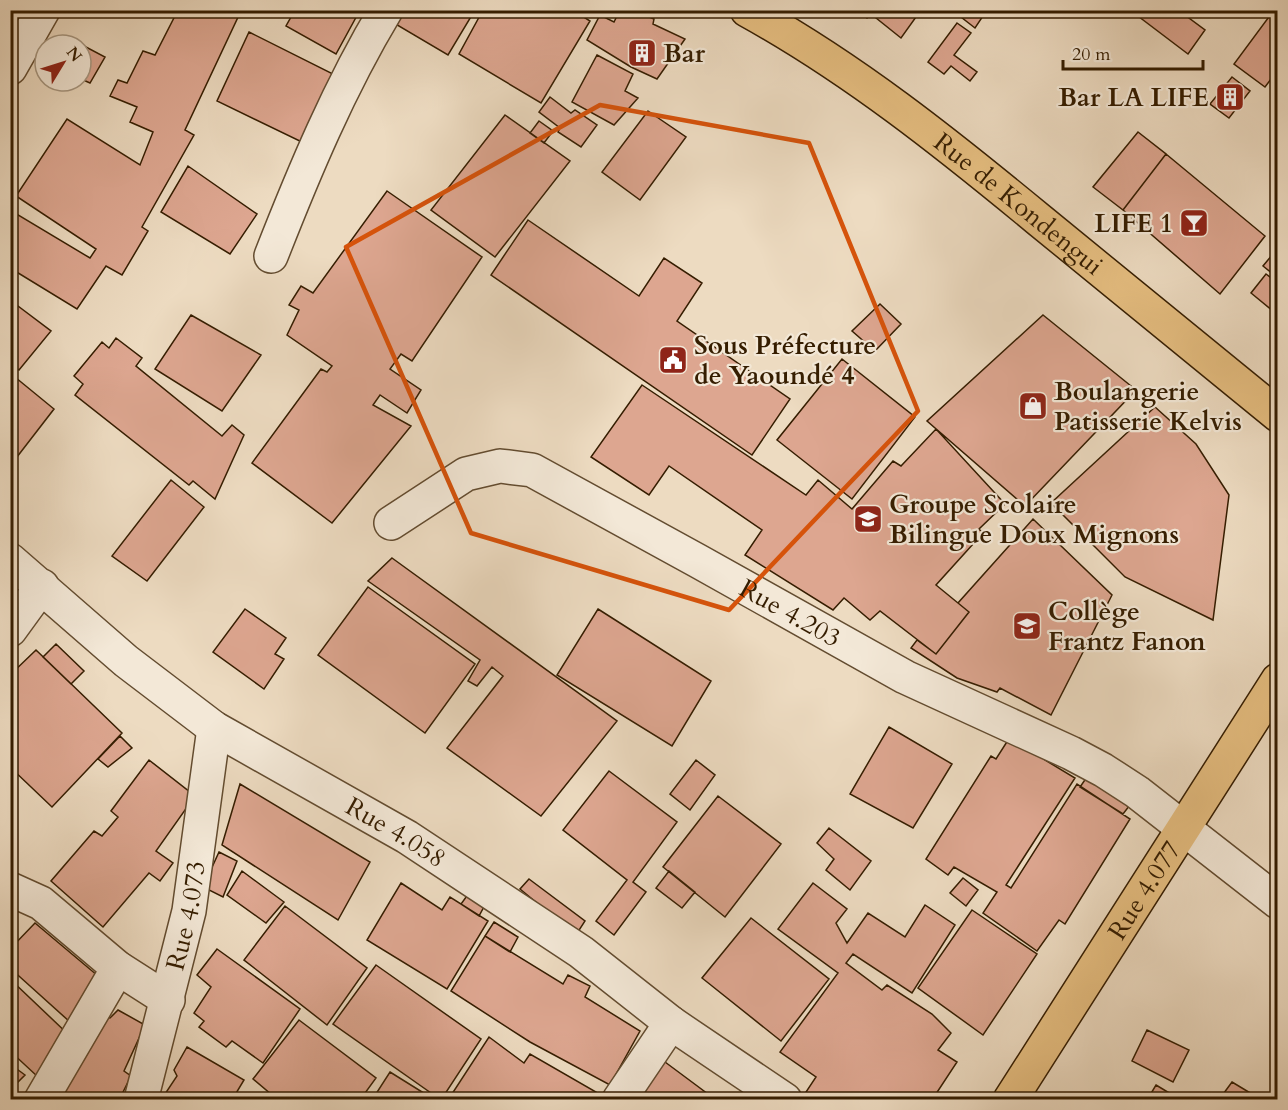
<svg xmlns="http://www.w3.org/2000/svg" width="1288" height="1110" viewBox="0 0 1288 1110" font-family="Cardo,serif">
  <style>
    .building { fill: #dda690; stroke: #351d00; stroke-width: 1.5 }
    .lines { fill: none; stroke-linecap: round; stroke-linejoin: round }
    .minor-casing { stroke: #634c30; stroke-width: 36 }
    .major-casing { stroke: #351d00; stroke-width: 36 }
    .minor { stroke: #f3e8d7; stroke-width: 33 }
    .major { stroke: #e6be80; stroke-width: 33 }
    .marked { fill: none; stroke: #d6530b; stroke-width: 4.5; stroke-linejoin: round }
    .labels { text-anchor: middle; dominant-baseline: central; stroke-width: 4.5; stroke-linejoin: round; paint-order: stroke }
    .poi-label { font-size: 26px; font-weight: bold; fill: #351d00; stroke: #f3e8d7; text-anchor: start }
    .street-label { font-size: 26px; fill: #351d00; stroke: #f3e8d7 }
  </style>
  <rect width="100%" height="100%" fill="#eddbc1"/>
  <filter id="stains"><feTurbulence type="fractalNoise" baseFrequency=".00333" numOctaves="4"/><feColorMatrix values="0 0 0 0 .2 0 0 0 0 .09 0 0 0 0 .02 0 0 0 .5 -.17"/></filter>
  <radialGradient id="worn" r=".72"><stop offset=".6" stop-color="#630" stop-opacity="0"/><stop offset="1" stop-color="#630" stop-opacity=".3"/></radialGradient>
  <path class="building" d="M178,10H229L239,15L185,130L194,135L142,227L148,231L122,275L106,266L77,309L10,268V210L90,258L96,249L16,196L67,119L140,165L153,132L130,122L137,107L110,96L118,80L127,83L143,51L155,55Z
    M295,10H360L336,54L286,26Z
    M392,10H475L448,55L387,19Z
    M483,10H573L590,21L541,103L459,54Z
    M620,10H632L654,19L653,24L685,39L657,79L631,67L587,40L600,15L614,22Z
    M857,10H921L901,38L871,14L867,18Z
    M952,10H987L975,28Z
    M1130,10H1178L1205,30L1188,54Z
    M1274,10H1278V70L1265,87L1234,64Z
    M957,23L971,33L954,55L977,72L970,81L951,66L944,74L928,62Z
    M249,32L339,77L308,145L217,101Z
    M67,37L105,57L90,83L81,79V45H62Z
    M597,55L633,74L625,91L638,98L614,125L572,102Z
    M1232,77L1250,91L1229,118L1210,104Z
    M550,97L571,113L575,110L597,125L581,147L558,132L560,128L539,112Z
    M648,111L686,137L640,200L602,172Z
    M505,115L570,161L495,257L431,210Z
    M539,121L553,131L544,143L530,133Z
    M1138,132L1166,154L1123,210L1093,187Z
    M1166,154L1265,236L1220,294L1123,210Z
    M188,166L257,214L230,254L161,212Z
    M387,191L482,257L412,361L401,354L390,369L421,390L407,413L380,395L373,405L411,426L332,523L252,463L321,369L327,372L332,366L287,335L299,310L289,305L301,286L313,293Z
    M528,220L639,296L664,258L702,283L677,321L790,399L752,455L491,275Z
    M1278,248V278L1263,266Z
    M1266,274L1278,283V322L1271,317L1274,312L1251,293Z
    M10,300L51,331L19,370L10,364Z
    M880,304L901,324L875,351L852,331Z
    M191,315L261,355L222,411L155,369Z
    M1043,315L1136,390L1025,506L927,421Z
    M116,338L142,358L136,366L222,436L232,425L244,435L215,499L193,481L189,485L75,395L83,384L74,376L102,342L109,348Z
    M842,359L915,417L852,499L777,440Z
    M10,373L54,409L10,466Z
    M642,385L806,495L818,480L852,509L893,461L901,466L936,429L1005,504L979,529L983,533L936,585L969,612L936,654L880,611L870,620L844,598L833,610L745,555L762,530L669,466L649,495L591,457Z
    M1155,407L1196,444L1229,495L1213,620L1125,577L1051,503Z
    M171,480L204,507L147,581L112,556Z
    M1033,519L1112,595L1051,715L1000,688L997,692L957,678L911,648L917,640L936,654L969,612L958,603Z
    M392,558L617,721L541,816L447,748L503,676L492,667L477,686L468,681L480,660L368,581Z
    M368,587L475,664L425,733L318,655Z
    M245,609L286,638L275,654L284,659L264,689L213,652Z
    M598,609L711,681L672,746L557,675Z
    M56,644L84,671L71,684L43,657Z
    M36,650L122,733L52,807L10,767V675Z
    M889,727L952,764L913,828L850,794Z
    M120,736L132,748L108,767L98,759Z
    M1010,737L1048,754L1045,760L1075,778L1006,885L1011,888L1077,784L1130,819L1065,924L1059,920L1037,951L983,913L997,892L954,867L948,875L926,859L991,756L996,759Z
    M149,760L195,796L156,851L173,863L160,881L149,873L103,927L51,881L94,831L102,836L118,817L111,811Z
    M696,760L715,775L690,810L670,794Z
    M609,771L677,822L633,882L646,892L614,935L596,921L627,880L563,830Z
    M1089,774L1133,801L1123,814L1080,787Z
    M240,784L370,862L338,920L222,845Z
    M718,796L781,844L725,917L663,867Z
    M829,828L871,861L850,890L826,870L834,859L817,843Z
    M219,852L237,861L223,897L203,887Z
    M242,871L284,902L266,923L227,895Z
    M669,871L695,892L682,908L656,888Z
    M963,878L978,890L966,906L950,893Z
    M529,879L585,921L576,935L520,889Z
    M401,883L442,910L450,897L488,921L447,989L367,940Z
    M813,883L847,909L836,923L847,943L868,913L905,937L925,905L955,925L912,993L853,954L846,963L882,990L887,985L932,1014L951,1033L938,1050L957,1062L932,1100H811L804,1095L816,1077L780,1052L838,973L778,929Z
    M469,893L486,903L479,916L461,904Z
    M285,906L367,968L327,1025L244,960Z
    M972,910L1037,954L983,1035L918,988Z
    M751,918L829,979L781,1041L702,978Z
    M494,922L518,937L510,952L485,936Z
    M35,923L104,981L70,1022L10,968V949Z
    M485,936L563,984L568,975L590,986L585,997L640,1031L610,1085L530,1042L451,991Z
    M217,949L300,1009L263,1063L232,1041L226,1047L199,1027L204,1021L194,1013L211,987L197,975Z
    M376,965L481,1039L441,1100L333,1024Z
    M10,979L71,1037L38,1077L10,1051Z
    M118,1010L145,1025L124,1071L131,1076L119,1100H50L106,1017L110,1018Z
    M299,1020L376,1078L360,1100H278L253,1079Z
    M1147,1030L1189,1050L1173,1082L1132,1061Z
    M489,1037L524,1063L530,1054L596,1092L592,1100H448Z
    M187,1047L244,1080L232,1100H161L177,1076L174,1070Z
    M661,1059L716,1100H631Z
    M10,1064L25,1075L10,1090Z
    M390,1072L435,1100H372Z
    M1232,1082L1257,1097L1255,1100H1224L1221,1097Z
    M1156,1085L1181,1100H1147Z"/>
  <g class="lines">
    <g class="minor-casing">
      <g id="minor">
        <path d="M10,68L43,10"/>
        <path d="M271,256C304,172 339,88 386,10"/>
        <path id="s1" d="M391,523L466,474L500,466L532,470L698,561L905,677L1071,753L1103,770L1137,792L1278,902"/>
        <path id="s2" d="M10,560L126,661L214,728L407,837L581,952L671,1023L785,1100"/>
        <path d="M10,630L42,586"/>
        <path d="M10,889L41,903L118,968L168,1000"/>
        <path d="M41,1100L118,968"/>
        <path id="s3" d="M141,1100L189,911L214,728"/>
        <path d="M619,1100L671,1023"/>
      </g>
    </g>
    <g class="major-casing">
      <g id="major">
        <path id="s4" d="M747,10C852,68 946,143 1038,219C1118,284 1198,349 1278,415"/>
        <path id="s5" d="M1010,1100L1278,680"/>
      </g>
    </g>
    <use href="#minor" class="minor"/>
    <use href="#major" class="major"/>
  </g>
  <path class="marked" d="M600,105L809,143L918,411L729,610L471,533L346,247Z"/>
  <defs>
    <g id="building-square" transform="scale(1.5)"><rect x="-9" y="-9" width="18" height="18" rx="4" fill="#8f2418" stroke="#f3e8d7"/><path d="M-4-6H4V6H1V3H-1V6H-4ZM-2.5-4.3h1.7v1.8h-1.7ZM.8-4.3h1.7v1.8H.8ZM-2.5-1h1.7V.8h-1.7ZM.8-1h1.7V.8H.8Z" fill="#fff"/></g>
    <g id="bar-square" transform="scale(1.5)"><rect x="-9" y="-9" width="18" height="18" rx="4" fill="#8f2418" stroke="#f3e8d7"/><path d="M-6-5H6L.8 .8V4.5H3.5V6h-7V4.5H-.8V.8Z" fill="#fff"/></g>
    <g id="civic-square" transform="scale(1.5)"><rect x="-9" y="-9" width="18" height="18" rx="4" fill="#8f2418" stroke="#f3e8d7"/><path d="M-.6-6.5H3V-4.5H.6V-3L4-1V1h2V6H-6V1h2V-1L-.6-3ZM-1.2 2.5V6h2.4V2.5Z" fill="#fff"/></g>
    <g id="shop-square" transform="scale(1.5)"><rect x="-9" y="-9" width="18" height="18" rx="4" fill="#8f2418" stroke="#f3e8d7"/><path d="M-5-2.5h2.3a2.7 3.5 0 0 1 5.4 0H5L5.5 6h-11ZM-1.5-2.5h3a1.5 2.3 0 0 0-3 0Z" fill="#fff"/></g>
    <g id="school-square" transform="scale(1.5)"><rect x="-9" y="-9" width="18" height="18" rx="4" fill="#8f2418" stroke="#f3e8d7"/><path d="M0-5L7-2L0 1L-7-2ZM-4 1L0 2.5L4 1V4Q0 6-4 4Z" fill="#fff"/></g>
  </defs>
  <g fill-rule="evenodd">
    <use href="#building-square" x="642" y="53"/>
    <use href="#building-square" x="1230" y="97"/>
    <use href="#bar-square" x="1194" y="223"/>
    <use href="#civic-square" x="673" y="360"/>
    <use href="#shop-square" x="1033" y="406"/>
    <use href="#school-square" x="868" y="519"/>
    <use href="#school-square" x="1027" y="626"/>
  </g>
  <g class="labels">
    <g class="poi-label">
      <text x="663" y="53">Bar</text>
      <text x="1209" y="97" text-anchor="end">Bar LA LIFE</text>
      <text x="1173" y="223" text-anchor="end">LIFE 1</text>
      <text x="694" y="345">Sous Préfecture<tspan x="694" dy="30">de Yaoundé 4</tspan></text>
      <text x="1054" y="391">Boulangerie<tspan x="1054" dy="30">Patisserie Kelvis</tspan></text>
      <text x="889" y="504">Groupe Scolaire<tspan x="889" dy="30">Bilingue Doux Mignons</tspan></text>
      <text x="1048" y="611">Collège<tspan x="1048" dy="30">Frantz Fanon</tspan></text>
    </g>
    <g class="street-label">
      <text stroke="none"><textPath href="#s4" startOffset="334">Rue de Kondengui</textPath></text>
      <text stroke="none"><textPath href="#s1" startOffset="452">Rue 4.203</textPath></text>
      <text stroke="none"><textPath href="#s2" startOffset="474">Rue 4.058</textPath></text>
      <text stroke="none"><textPath href="#s5" startOffset="249">Rue 4.077</textPath></text>
      <text stroke="none"><textPath href="#s3" startOffset="190">Rue 4.073</textPath></text>
    </g>
  </g>
  <rect width="1288" height="1110" fill="none" stroke="#eddbc1" stroke-width="36"/>
  <rect x="12" y="12" width="1264" height="1086" fill="none" stroke="#351d00" stroke-width="3"/>
  <rect x="18" y="18" width="1252" height="1074" fill="none" stroke="#351d00" stroke-width="1.5"/>
  <g transform="translate(63 63) rotate(52)"><circle r="28" fill="#f3e8d7" stroke="#a79781" stroke-width="1.5"/>
  <path d="M0-4.5L10 22L0 15L-10 22Z" fill="#8f2418"/>
  <text y="-9" font-size="16" font-weight="bold" text-anchor="middle" fill="#351d00">N</text>
  </g>
  <path d="M1063 60v9h140v-9" fill="none" stroke="#351d00" stroke-width="3"/>
  <text x="1072" y="60" font-size="18" fill="#351d00" stroke="#f3e8d7" stroke-width="4.5" paint-order="stroke">20 m</text>
  <rect width="100%" height="100%" filter="url(#stains)"/>
  <rect width="100%" height="100%" fill="url(#worn)"/>
</svg>
